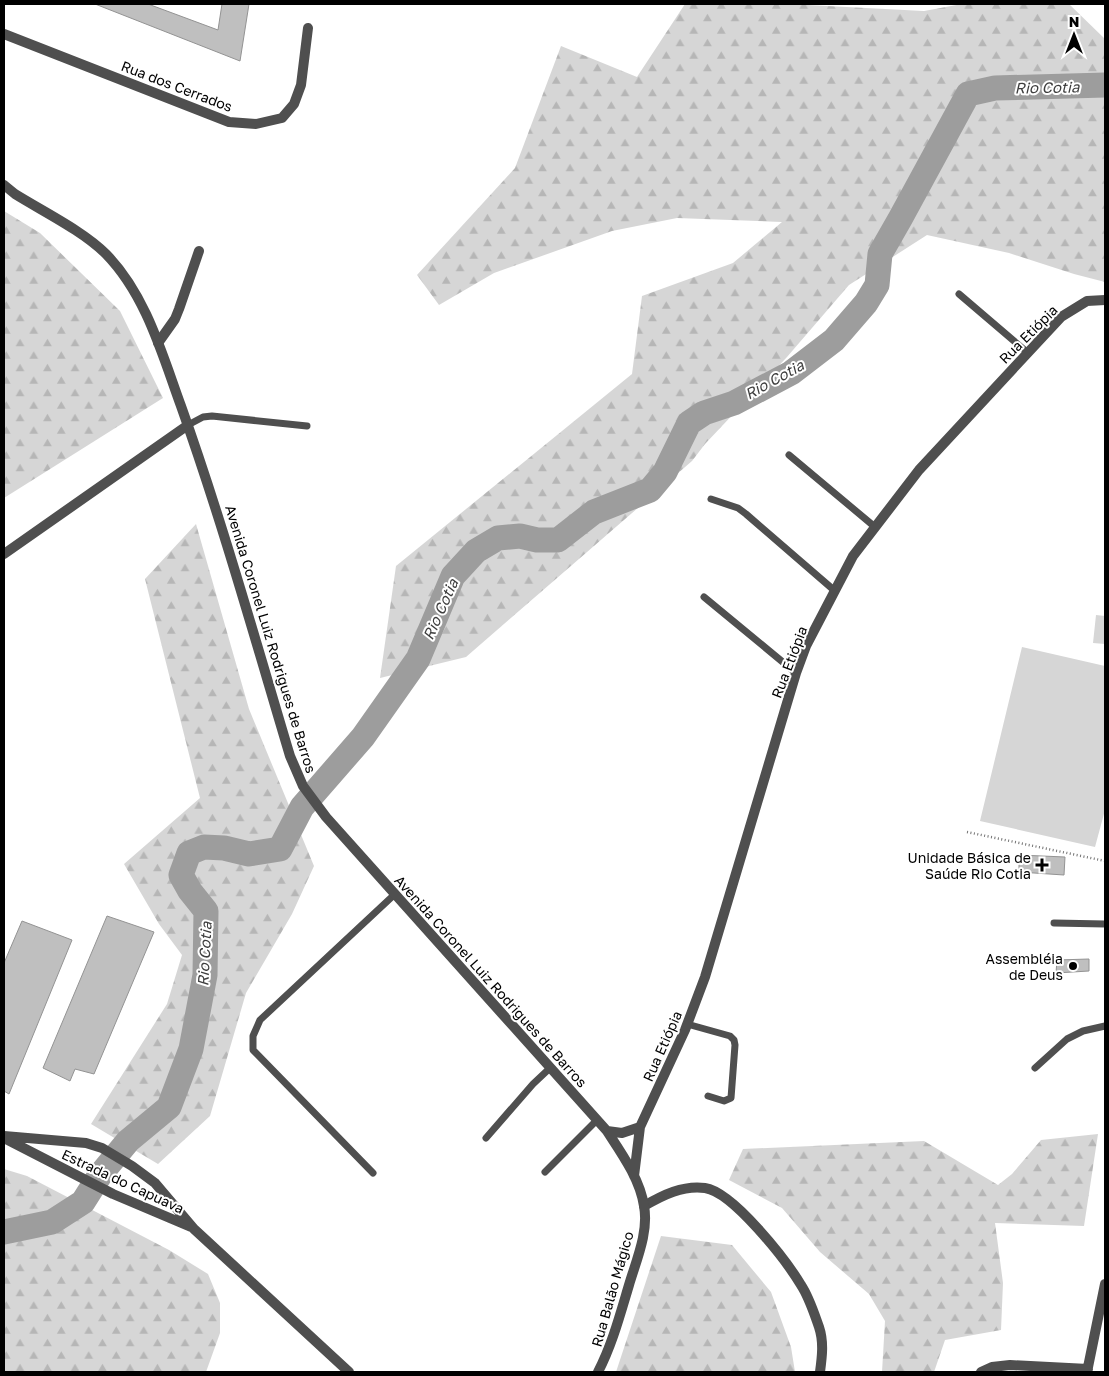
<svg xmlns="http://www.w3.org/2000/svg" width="1109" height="1376" viewBox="0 0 1109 1376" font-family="'Golos Text',sans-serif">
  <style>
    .grass { fill: #d6d6d6 }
    .forest { fill: url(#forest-firs) }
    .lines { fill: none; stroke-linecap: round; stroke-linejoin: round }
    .river { stroke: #9d9d9d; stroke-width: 25 }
    .building { fill: #bfbfbf; stroke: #939393 }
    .path { stroke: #717171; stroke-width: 2.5; stroke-dasharray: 1 2.5; stroke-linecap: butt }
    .service { stroke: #4f4f4f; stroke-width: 7 }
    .minor { stroke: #4f4f4f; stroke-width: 10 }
    .tertiary { stroke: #4f4f4f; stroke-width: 10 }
    .poi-dot { fill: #000; stroke: #fff; stroke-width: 2 }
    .labels { text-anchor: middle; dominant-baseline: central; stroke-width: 4; stroke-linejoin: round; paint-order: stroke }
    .street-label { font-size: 14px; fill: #000; stroke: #fff }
    .poi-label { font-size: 14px; fill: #000; stroke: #fff; text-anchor: end }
    .water-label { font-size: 15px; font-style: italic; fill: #3e3e3e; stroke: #fff }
  </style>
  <defs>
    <pattern id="forest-firs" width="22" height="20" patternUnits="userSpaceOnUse" patternTransform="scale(1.25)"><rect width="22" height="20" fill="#d6d6d6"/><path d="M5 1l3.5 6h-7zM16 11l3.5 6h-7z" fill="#b6b6b6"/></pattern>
  </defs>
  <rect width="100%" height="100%" fill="#fff"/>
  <path class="grass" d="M1096,615L1105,616V644L1093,643Z
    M1022,647L1105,666V810L1095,847L980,821Z"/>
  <path class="forest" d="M685,4H788L924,11L962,4H1069L1105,39V282L1074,274L1009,253L927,235L849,285L787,357L705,444L692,461L466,657L380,678L396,566L632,374L642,296L733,263L782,222L677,218L612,231L494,273L439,305L417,275L515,168L561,46L637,77Z
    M4,211L40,233L120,311L163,398L4,498Z
    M196,524L249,709L314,866L292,914L246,993L210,1116L158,1164L91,1124L167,1004L182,955L159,924L124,864L200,798L145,579Z
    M1098,1134L1084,1226L995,1223L1003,1283L1001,1330L945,1340L934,1372H882L885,1321L869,1294L820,1252L782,1208L729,1180L743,1149L924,1141L998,1185L1012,1174L1041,1140Z
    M4,1169L27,1176L169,1250L208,1274L220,1303V1333L206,1372H4Z
    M661,1236L732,1245L771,1292L791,1347L795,1372H616Z"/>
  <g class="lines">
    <path class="river" d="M4,1232L52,1222L83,1202L100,1175L128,1141L169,1107L191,1049L205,975L206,911L190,891L181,875L189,853L204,847L224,848L249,854L280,849L302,807L363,737L418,659L453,576L476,551L498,538L520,536L537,540H558L594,512L650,490L665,472L689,423L704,413L734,403L791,373L834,340L866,303L877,285L880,254L900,219L968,94L995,88L1105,85"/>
  </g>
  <path class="building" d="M95,4H148L218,30L222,4H249L240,61Z
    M1019,855L1065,857L1064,875L1019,872Z
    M107,916L154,932L94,1074L75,1069L70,1081L43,1068Z
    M22,921L72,940L9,1094L4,1091V963Z
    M1089,959V971L1056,973L1057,960Z"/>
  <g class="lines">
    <path class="path" d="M967,832L1105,861"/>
    <path class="service" d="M959,294L1028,353
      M188,425L203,417L212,416L307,426
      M789,455L875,527
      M711,499L738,508L746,514L835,591
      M704,597L796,673
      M1054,923L1105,924
      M687,1024L730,1036L734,1040L735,1045L731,1098L724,1101L708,1096
      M1035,1068L1067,1039L1083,1031L1105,1026
      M486,1138L533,1084L550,1068
      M545,1172L597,1120
      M373,1173L253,1050V1036L260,1020L395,894"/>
    <path class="minor" d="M4,34L229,122L256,124L282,118L294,104L301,85L308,28
      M158,343L175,319L179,309L199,251
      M644,1206C663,1195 683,1185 705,1188C733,1192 786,1260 801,1285C809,1297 814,1313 819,1327C824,1342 822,1357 820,1372
      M981,1372L992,1367L1010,1365L1088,1369
      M1087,1372L1105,1284"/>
    <path class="tertiary" d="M4,185L15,194C44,212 83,231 106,254C146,295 162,354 181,406C222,521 255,639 290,756L303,786L326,817L607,1131C622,1154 640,1179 644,1206C649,1232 636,1261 629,1285C620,1315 612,1345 598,1372
      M4,554L188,425
      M607,1131L622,1133L640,1127
      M4,1136L86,1143L102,1148L132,1166L155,1183L194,1229L349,1372
      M4,1138L113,1194L191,1227
      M634,1176L640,1127L685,1030L705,977L796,673L806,646L853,556L919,470L1061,317L1087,301L1105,300"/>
  </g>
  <g class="poi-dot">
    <path d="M1039.5 857.5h5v5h5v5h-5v5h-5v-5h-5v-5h5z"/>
    <circle cx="1073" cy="966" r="5"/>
  </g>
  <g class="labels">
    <g class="street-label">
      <text transform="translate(177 86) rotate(21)">Rua dos Cerrados</text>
      <text transform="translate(1028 334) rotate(-45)">Rua Etiópia</text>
      <text transform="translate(271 639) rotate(73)">Avenida Coronel Luiz Rodrigues de Barros</text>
      <text transform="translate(789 662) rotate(-69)">Rua Etiópia</text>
      <text transform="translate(491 981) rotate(48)">Avenida Coronel Luiz Rodrigues de Barros</text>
      <text transform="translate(662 1046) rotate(-66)">Rua Etiópia</text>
      <text transform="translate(123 1181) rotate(25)">Estrada do Capuava</text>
      <text transform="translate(612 1289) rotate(-74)">Rua Balão Mágico</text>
    </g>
    <g class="poi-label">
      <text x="1031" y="857">Unidade Básica de<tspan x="1031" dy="16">Saúde Rio Cotia</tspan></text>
      <text x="1063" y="958">Assembléia<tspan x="1063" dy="16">de Deus</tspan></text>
    </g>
    <g class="water-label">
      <text transform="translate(1047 87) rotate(-1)">Rio Cotia</text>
      <text transform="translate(774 379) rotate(-29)">Rio Cotia</text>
      <text transform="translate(440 609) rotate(-66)">Rio Cotia</text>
      <text transform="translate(204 954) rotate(-87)">Rio Cotia</text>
    </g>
  </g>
  <rect width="1109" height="1376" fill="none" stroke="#000000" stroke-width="10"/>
  <g transform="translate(1074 35)" stroke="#ffffff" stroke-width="4" paint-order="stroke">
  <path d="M0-4L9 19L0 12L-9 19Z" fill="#000000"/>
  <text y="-8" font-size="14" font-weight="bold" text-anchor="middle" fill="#000000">N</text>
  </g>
</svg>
